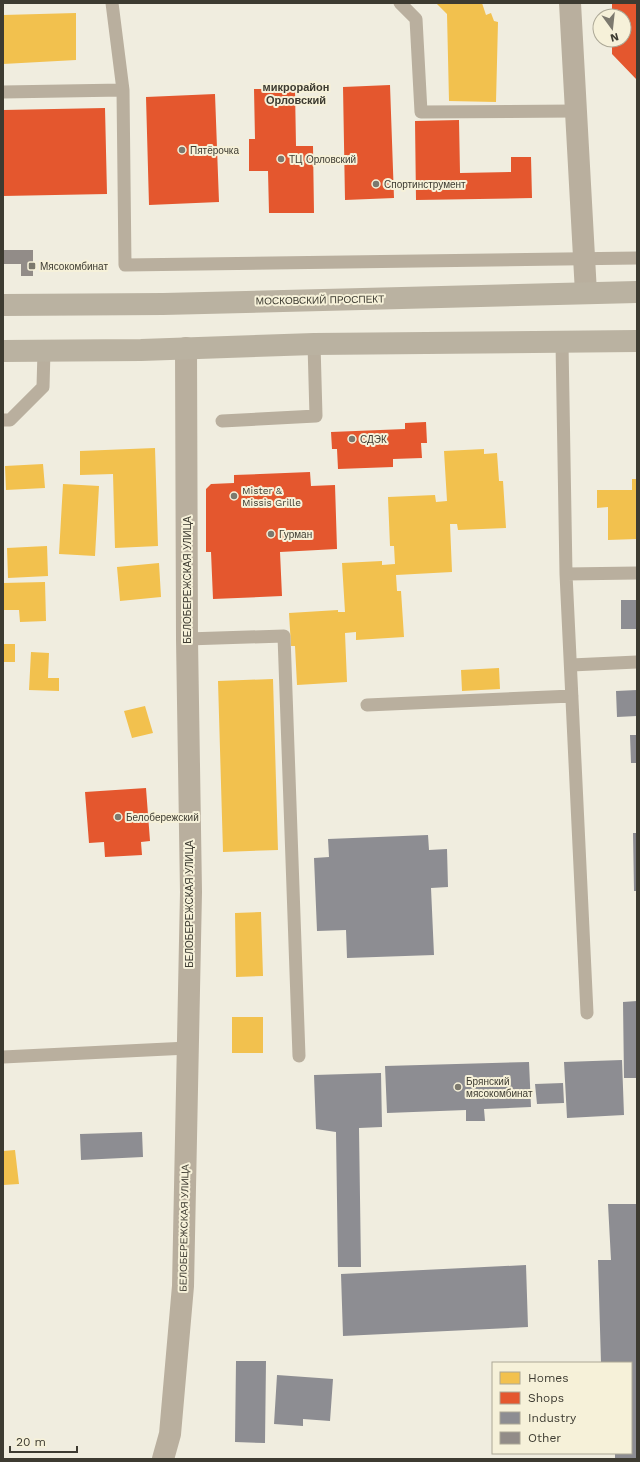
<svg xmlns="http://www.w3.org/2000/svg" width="640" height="1462" viewBox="0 0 640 1462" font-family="'Work Sans',sans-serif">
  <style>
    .homes { fill: #f2c14e }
    .shops { fill: #e4572e }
    .industry { fill: #8d8d92 }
    .building { fill: #928c88 }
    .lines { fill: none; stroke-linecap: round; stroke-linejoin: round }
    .service { stroke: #b9af9e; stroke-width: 13 }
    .minor { stroke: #b9af9e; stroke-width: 22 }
    .primary { stroke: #bab2a1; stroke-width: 22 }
    .poi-dot { fill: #7c796e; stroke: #f6f1d9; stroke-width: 1.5 }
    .labels { text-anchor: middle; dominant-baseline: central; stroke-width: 4; stroke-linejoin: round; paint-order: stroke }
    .poi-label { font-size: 10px; fill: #3d3b31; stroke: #f6f1d9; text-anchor: start }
    .street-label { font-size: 10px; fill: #3d3b31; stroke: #f6f1d9 }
    .neighbourhood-label { font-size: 11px; font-weight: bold; fill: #3d3b31; stroke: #f6f1d9 }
  </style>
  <rect width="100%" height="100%" fill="#f0eddf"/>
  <path class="homes" d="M436,3H482L486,15L491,13L494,21L498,22L496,102L449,101L447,14Z
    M76,13V60L3,64V15Z
    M155,448L158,546L115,548L113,474L80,475V451Z
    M484,449V454L497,453L499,481H503L506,528L458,530L457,524H450L452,572L396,575L397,591H401L404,637L356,640V632L345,633L347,682L297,685L295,646H291L289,613L338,610V612H345L342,563L382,561V565L395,564L394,546H390L388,497L435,495L436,502L447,501L444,451Z
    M43,464L45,488L6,490L5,466Z
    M632,479H637V539L608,540V507L597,508V490H632Z
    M63,484L99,486L95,556L59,554Z
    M47,546L48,576L8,578L7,548Z
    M159,563L161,597L120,601L117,567Z
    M45,582L46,621L20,622L19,610H3V583Z
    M3,644H15V662H3Z
    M31,652L49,653L48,678H59V691L29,690Z
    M499,668L500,689L462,691L461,670Z
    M273,679L278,850L223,852L218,681Z
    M145,706L153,733L132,738L124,711Z
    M261,912L263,976L236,977L235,913Z
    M232,1017H263V1053H232Z
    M15,1150L19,1184L3,1185V1151Z"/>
  <path class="shops" d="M612,3H637V80L612,54V40H624V16H612Z
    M390,85L394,198L345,200L343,87Z
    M254,89H295L296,146H313L314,213H269L268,171H249V139H255Z
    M215,94L219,202L149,205L146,97Z
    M105,108L107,194L3,196V110Z
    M459,120L460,173L511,172V157H531L532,198L416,200L415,121Z
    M426,422L427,443H421L422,458L393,459V467L338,469L337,449H332L331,432L405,429V423Z
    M310,472L311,486L335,485L337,549L280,552L282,596L213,599L211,552H206V489L211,484L234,483V475Z
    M146,788L150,841L141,842L142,855L105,857L104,842L89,843L85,792Z"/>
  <path class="industry" d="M621,600H637V629H621Z
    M637,690V716L617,717L616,691Z
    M630,735H637V763H631Z
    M633,833H637V891H634Z
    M428,835L429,850L447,849L448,887L431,888L434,955L347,958L346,930L317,931L314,858L329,857L328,839Z
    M637,1001V1078H624L623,1002Z
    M622,1060L624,1115L567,1118L564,1062Z
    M529,1062L531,1107L484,1109L485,1121H466V1110L387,1113L385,1066Z
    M381,1073L382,1127L359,1128L361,1267H338L336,1132L316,1129L314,1075Z
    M563,1083L564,1103L537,1104L535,1084Z
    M142,1132L143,1157L81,1160L80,1134Z
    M608,1204H637V1459H615V1453H631V1363H601L598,1260H611Z
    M526,1265L528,1327L343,1336L341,1274Z
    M236,1361H266L265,1443L235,1442Z
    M277,1375L333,1379L330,1421L303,1419V1426L274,1424Z"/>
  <path class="building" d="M3,250H33V276H21V264H3Z"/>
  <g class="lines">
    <path class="service" d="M400,3L416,19L421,112L576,111
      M123,90L125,265L637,258
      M3,92L123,90L112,3
      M562,343L566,574L587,1013
      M3,420H10L43,387L44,351
      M222,421L316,416L314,344
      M566,574L637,573
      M187,639L284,636L299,1056
      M571,665L637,662
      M367,705L572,696
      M3,1057L188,1048"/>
    <path class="minor" d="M570,3L586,293
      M163,1459L170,1434L183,1286L191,892L187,639L186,348"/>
    <path class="primary" d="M3,305L163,304L637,292
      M3,351L141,350L314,344L637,341"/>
  </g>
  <g class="poi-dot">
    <circle cx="182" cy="150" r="4"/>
    <circle cx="281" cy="159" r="4"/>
    <circle cx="376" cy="184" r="4"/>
    <rect x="28" y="262" width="8" height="8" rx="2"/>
    <circle cx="352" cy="439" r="4"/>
    <circle cx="234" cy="496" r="4"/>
    <circle cx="271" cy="534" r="4"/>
    <circle cx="118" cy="817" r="4"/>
    <circle cx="458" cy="1087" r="4"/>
  </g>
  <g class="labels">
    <g class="poi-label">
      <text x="190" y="150">Пятёрочка</text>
      <text x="289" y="159">ТЦ Орловский</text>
      <text x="384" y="184">Спортинструмент</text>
      <text x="40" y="266">Мясокомбинат</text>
      <text x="360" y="439">СДЭК</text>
      <text x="242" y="490">Mister &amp;<tspan x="242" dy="12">Missis Grille</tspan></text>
      <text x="279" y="534">Гурман</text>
      <text x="126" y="817">Белобережский</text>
      <text x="466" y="1081">Брянский<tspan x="466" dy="12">мясокомбинат</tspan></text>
    </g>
    <g class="street-label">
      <text transform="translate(320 300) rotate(-1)">МОСКОВСКИЙ ПРОСПЕКТ</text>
      <text transform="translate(187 580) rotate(-90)">БЕЛОБЕРЕЖСКАЯ УЛИЦА</text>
      <text transform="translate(189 904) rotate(-90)">БЕЛОБЕРЕЖСКАЯ УЛИЦА</text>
      <text transform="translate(184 1228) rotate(-89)">БЕЛОБЕРЕЖСКАЯ УЛИЦА</text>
    </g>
    <g class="neighbourhood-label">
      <text x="296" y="87">микрорайон<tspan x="296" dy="13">Орловский</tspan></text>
    </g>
  </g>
  <rect width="640" height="1462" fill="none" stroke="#3d3b31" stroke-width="8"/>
  <rect x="492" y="1362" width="140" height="92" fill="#f6f1d9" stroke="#aca896"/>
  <rect x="500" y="1372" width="20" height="12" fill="#f2c14e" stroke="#aca896"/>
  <text x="528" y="1382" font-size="12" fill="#3d3b31">Homes</text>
  <rect x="500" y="1392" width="20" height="12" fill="#e4572e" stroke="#aca896"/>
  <text x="528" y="1402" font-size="12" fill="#3d3b31">Shops</text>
  <rect x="500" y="1412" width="20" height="12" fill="#8d8d92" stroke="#aca896"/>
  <text x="528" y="1422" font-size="12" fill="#3d3b31">Industry</text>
  <rect x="500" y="1432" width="20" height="12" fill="#928c88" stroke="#aca896"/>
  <text x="528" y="1442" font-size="12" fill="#3d3b31">Other</text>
  <g transform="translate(612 28) rotate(165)"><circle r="19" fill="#f6f1d9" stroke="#aca896"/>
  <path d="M0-3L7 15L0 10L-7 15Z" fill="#7c796e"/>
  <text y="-6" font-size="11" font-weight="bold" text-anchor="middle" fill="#3d3b31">N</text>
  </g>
  <path d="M10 1446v6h67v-6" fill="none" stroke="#3d3b31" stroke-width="2"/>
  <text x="16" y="1446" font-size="12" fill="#3d3b31" stroke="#f6f1d9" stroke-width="3" paint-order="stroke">20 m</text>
</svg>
